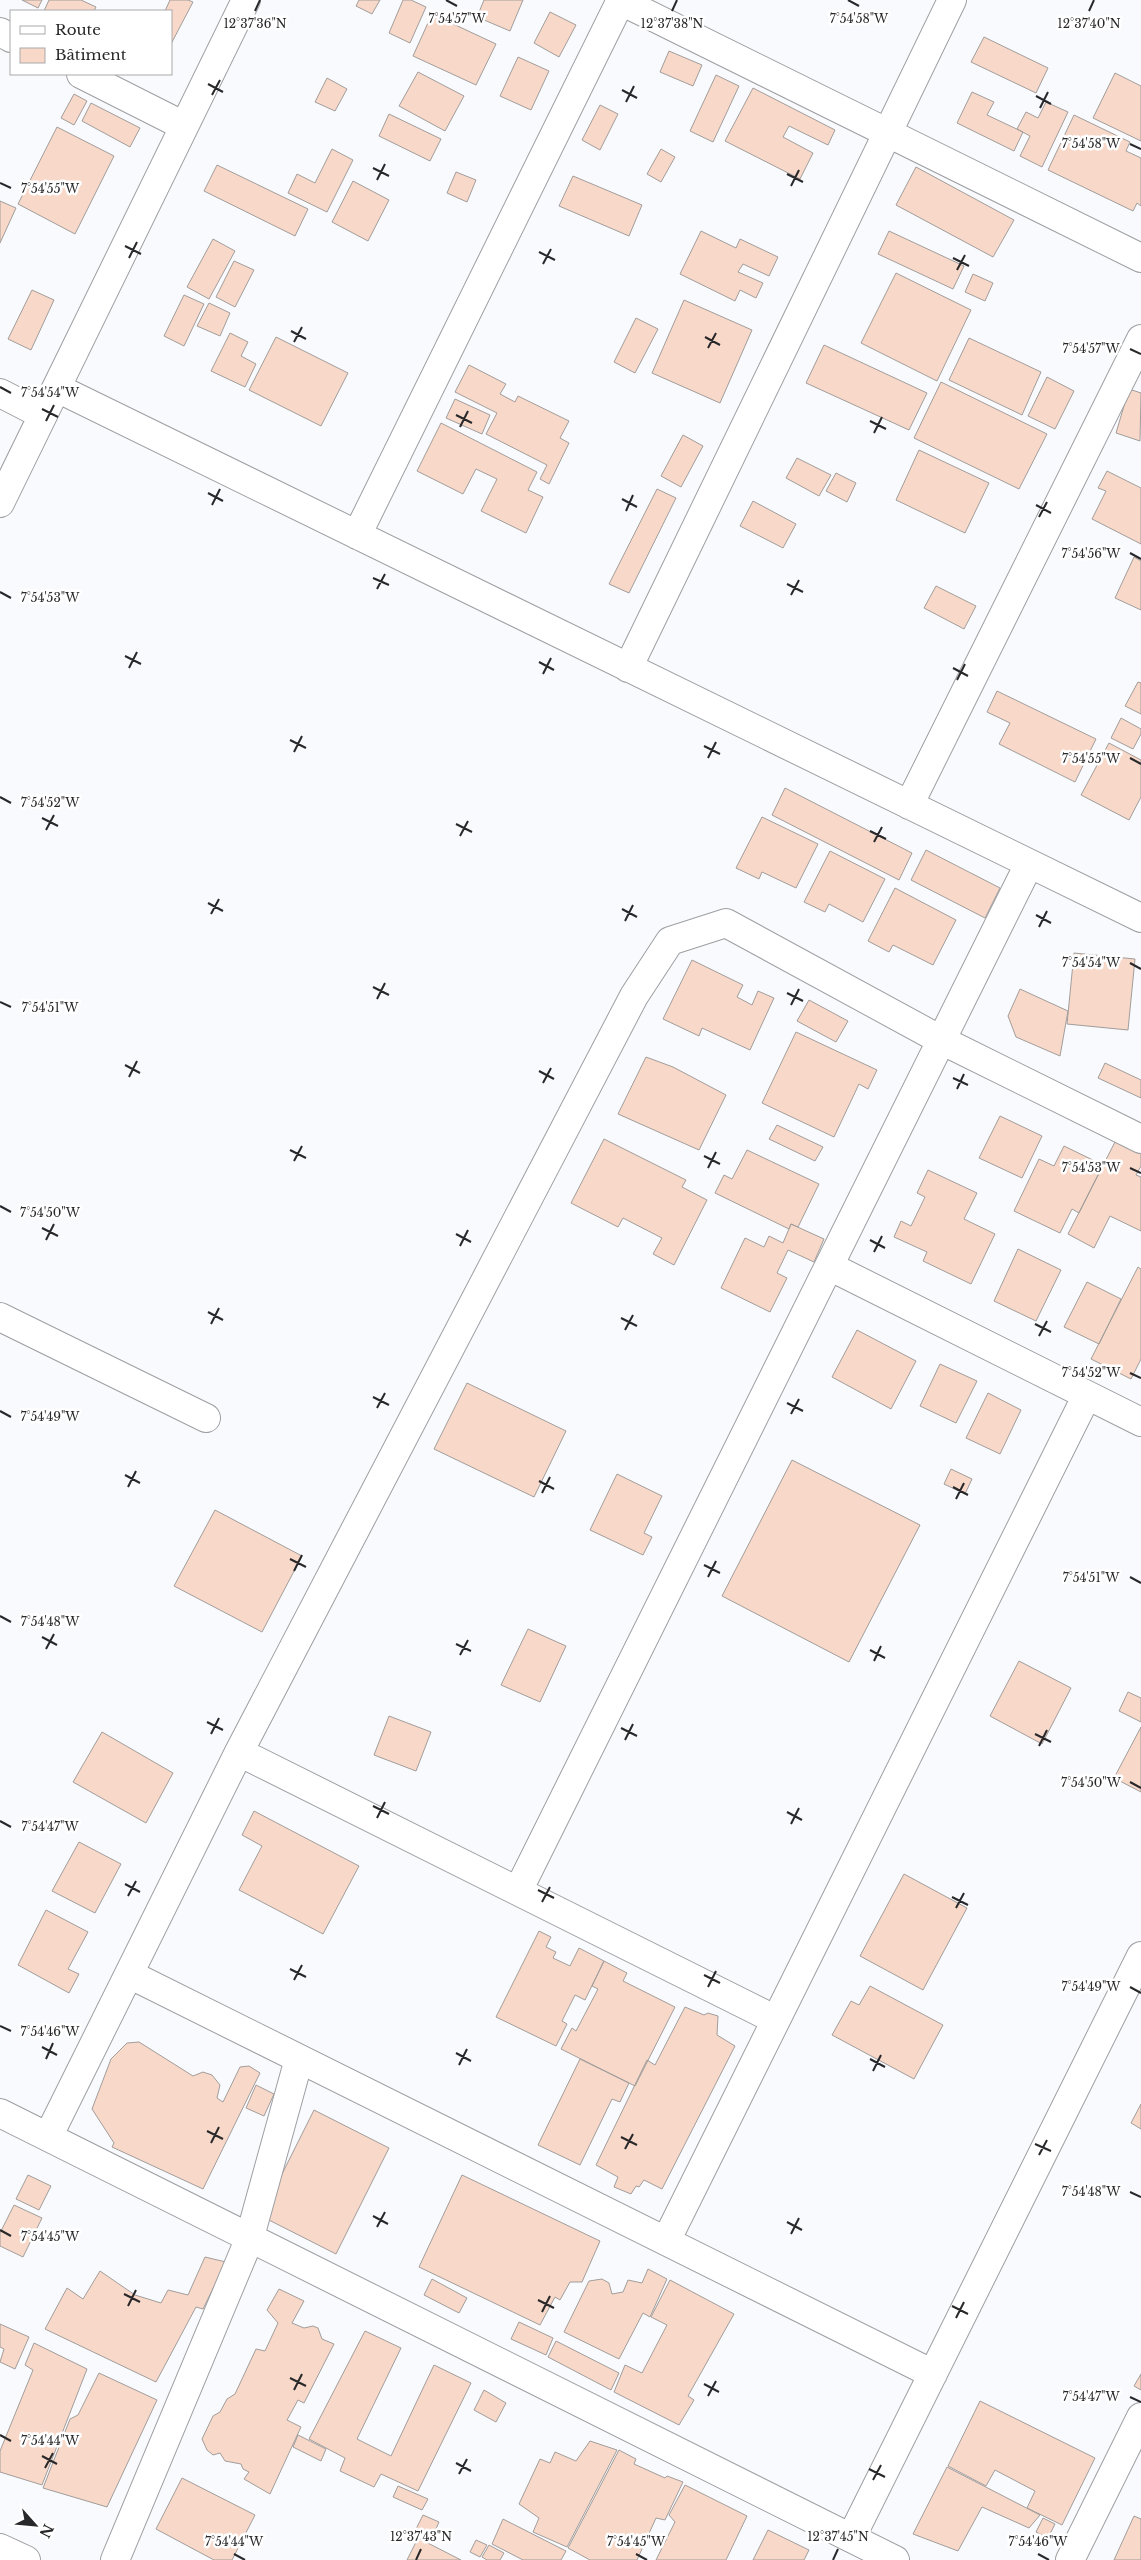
<svg xmlns="http://www.w3.org/2000/svg" width="1141" height="2560" viewBox="0 0 1141 2560" font-family="'Libre Baskerville',serif">
  <style>
    .building { fill: #f8d8c8; stroke: #a19d9b }
    .lines { fill: none; stroke-linecap: round; stroke-linejoin: round }
    .street-casing { stroke: #9d9fa2; stroke-width: 30 }
    .secondary-casing { stroke: #9d9fa2; stroke-width: 30 }
    .street { stroke: #fff; stroke-width: 28 }
    .secondary { stroke: #fff; stroke-width: 28 }
    .ticks { fill: none; stroke: #28282a; stroke-width: 2 }
    .ticks-label { font-size: 12px; text-anchor: middle; fill: #28282a; stroke: #fff; stroke-width: 5; stroke-linejoin: round; paint-order: stroke }
  </style>
  <rect width="100%" height="100%" fill="#f9fafe"/>
  <path class="building" d="M22,0H42L38,8Z
    M49,0H81L96,7L94,11H44Z
    M170,0H188L193,2L171,44V11H165Z
    M359,0H380L372,14L356,6Z
    M403,0H411L426,7L410,43L389,33Z
    M484,0H523L510,31L477,17Z
    M550,12L576,25L559,57L534,43Z
    M432,14L496,44L476,85L413,56Z
    M984,37L1048,68L1036,93L971,62Z
    M669,51L702,65L693,86L660,72Z
    M518,57L549,71L531,110L500,96Z
    M418,72L464,96L445,131L399,106Z
    M1115,73L1141,86V141L1093,118Z
    M716,75L739,86L713,142L690,131Z
    M327,78L347,89L335,111L315,102Z
    M753,88L835,130L828,145L789,126L783,137L813,153L800,179L725,141Z
    M972,92L994,102L987,115L1023,132L1014,151L957,123Z
    M74,94L87,101L74,125L61,118Z
    M1046,102L1068,112L1042,167L1020,156L1030,136L1017,129L1026,112L1038,118Z
    M91,103L140,128L130,147L82,121Z
    M600,105L618,114L600,150L582,140Z
    M389,114L441,139L430,161L379,136Z
    M1074,115L1130,142L1126,151L1141,158V206L1137,203L1133,211L1048,170Z
    M57,127L114,156L75,234L18,204Z
    M332,149L353,160L327,212L288,193L297,174L315,183Z
    M661,149L675,157L661,182L647,174Z
    M217,165L308,209L295,236L204,191Z
    M916,167L1014,220L993,257L896,205Z
    M456,172L476,180L467,202L447,193Z
    M573,176L642,205L629,236L559,206Z
    M353,181L389,200L368,241L332,222Z
    M0,201L16,208L0,243Z
    M701,231L736,248L740,239L778,257L769,276L743,264L738,272L763,283L756,298L740,290L735,301L680,274Z
    M889,231L964,266L953,289L878,254Z
    M213,239L235,251L209,299L187,287Z
    M234,261L254,270L235,307L216,297Z
    M896,273L971,310L937,381L861,343Z
    M973,274L993,283L985,301L965,292Z
    M32,290L54,300L31,350L8,339Z
    M184,295L204,304L184,346L164,336Z
    M684,300L752,330L720,403L652,373Z
    M209,303L230,313L220,336L197,326Z
    M636,318L658,329L635,373L614,362Z
    M230,333L248,342L241,356L256,364L245,387L211,371Z
    M276,337L348,373L321,426L249,390Z
    M969,338L1041,372L1022,415L949,380Z
    M824,345L927,393L909,430L806,383Z
    M469,365L506,384L500,394L515,402L518,396L569,421L560,438L569,443L549,484L540,479L547,465L486,434L497,413L455,392Z
    M1047,377L1074,391L1055,429L1028,416Z
    M941,382L1047,434L1019,489L914,438Z
    M1129,389L1141,393L1140,441L1116,433Z
    M455,399L490,415L482,434L446,418Z
    M441,423L537,472L528,490L543,497L526,533L481,511L497,479L476,469L463,494L417,471Z
    M683,435L703,446L681,487L661,476Z
    M919,450L989,483L965,533L896,500Z
    M797,458L831,475L819,496L786,478Z
    M1107,471L1141,488V544L1092,519L1106,491L1098,488Z
    M836,473L856,483L847,502L826,491Z
    M657,489L676,498L629,593L609,584Z
    M753,501L796,524L783,548L740,526Z
    M1134,557L1141,561V610L1115,598Z
    M936,586L976,606L964,629L924,608Z
    M1138,682L1141,683V714L1125,706Z
    M997,691L1096,739L1075,782L999,744L1010,723L987,712Z
    M1121,718L1141,729V734L1133,749L1111,738Z
    M1109,743L1141,760V797L1129,820L1081,795Z
    M785,788L912,853L899,880L772,815Z
    M762,817L818,844L796,888L762,872L759,879L736,868Z
    M926,850L1000,888L985,918L911,880Z
    M830,851L885,879L863,922L829,904L825,912L804,902Z
    M895,888L956,920L933,965L893,945L889,952L868,941Z
    M1074,953L1135,959L1128,1030L1067,1024Z
    M692,960L743,985L737,997L752,1005L758,991L774,998L750,1050L702,1028L699,1036L663,1019Z
    M1020,989L1068,1011L1060,1056L1016,1037L1008,1016Z
    M809,1000L848,1021L836,1042L797,1021Z
    M796,1032L877,1070L868,1089L859,1084L834,1137L762,1103Z
    M646,1057L673,1067L726,1095L699,1150L618,1114Z
    M1105,1063L1141,1080V1098L1098,1078Z
    M1000,1116L1042,1136L1022,1178L979,1158Z
    M777,1125L823,1147L815,1161L769,1139Z
    M604,1139L686,1180L682,1187L707,1200L674,1265L653,1254L662,1238L623,1218L618,1227L571,1203Z
    M1116,1140L1141,1153V1166L1136,1175L1141,1177V1231L1110,1216L1094,1248L1068,1234Z
    M1064,1146L1103,1165L1079,1213L1072,1209L1060,1233L1014,1211L1039,1159L1054,1166Z
    M747,1150L819,1184L798,1227L791,1224L789,1229L715,1193L724,1175L732,1179Z
    M928,1170L977,1193L964,1219L995,1234L971,1284L923,1261L927,1252L894,1237L901,1221L911,1226L925,1197L917,1193Z
    M791,1224L824,1239L814,1262L788,1250L777,1273L787,1278L770,1312L721,1288L745,1238L764,1247L769,1236L783,1243Z
    M1018,1249L1061,1270L1036,1321L994,1301Z
    M1138,1267L1141,1269V1359L1131,1379L1091,1359Z
    M1087,1282L1121,1299L1099,1344L1064,1327Z
    M857,1330L916,1361L891,1409L832,1377Z
    M940,1364L977,1381L956,1423L920,1406Z
    M467,1383L566,1431L534,1497L434,1449Z
    M988,1393L1021,1410L1000,1454L966,1438Z
    M792,1460L920,1525L849,1662L722,1596Z
    M951,1469L972,1479L965,1494L944,1484Z
    M617,1474L662,1496L644,1533L652,1537L643,1555L590,1530Z
    M215,1510L302,1556L262,1632L174,1586Z
    M528,1629L566,1646L540,1702L501,1685Z
    M1019,1661L1071,1688L1042,1744L990,1716Z
    M1128,1692L1141,1698V1722L1119,1711Z
    M389,1716L431,1732L416,1771L374,1755Z
    M1141,1727V1792L1114,1778Z
    M102,1732L173,1773L146,1823L73,1782Z
    M254,1811L359,1866L323,1934L239,1890L262,1846L242,1835Z
    M79,1842L121,1864L95,1913L52,1891Z
    M904,1874L967,1908L923,1990L860,1956Z
    M46,1910L88,1932L68,1969L79,1974L69,1993L18,1965Z
    M539,1931L551,1937L546,1947L556,1952L553,1958L570,1966L579,1948L604,1961L585,2000L575,1995L562,2021L567,2024L556,2046L496,2017Z
    M604,1961L627,1973L623,1981L675,2007L635,2086L561,2049L572,2028L576,2031L598,1989L592,1986Z
    M870,1986L943,2025L914,2079L832,2035L851,2001L859,2005Z
    M685,2007L704,2015L708,2013L718,2016L717,2035L735,2046L662,2189L644,2180L639,2187L636,2186L631,2194L614,2187L618,2177L596,2165L647,2060L655,2065Z
    M139,2042L193,2076L203,2072L212,2075L220,2085L217,2098L223,2102L240,2067L249,2066L260,2073L203,2189L112,2147L114,2143L92,2109L111,2059L127,2043Z
    M580,2059L629,2083L620,2102L612,2099L580,2165L538,2145Z
    M256,2085L274,2094L264,2116L246,2108Z
    M1141,2104V2129L1131,2123Z
    M314,2110L389,2148L336,2254L261,2216Z
    M28,2175L51,2186L39,2210L16,2199Z
    M462,2175L600,2241L582,2282H570L560,2300L555,2297L540,2325L419,2267Z
    M14,2205L42,2218L23,2257L0,2246V2233Z
    M205,2257L226,2262L203,2309L196,2307L156,2382L45,2329L67,2288L83,2299L100,2271L135,2295L161,2303L168,2290L188,2295Z
    M648,2269L667,2279L650,2317L643,2313L619,2359L564,2332L589,2281L602,2279L609,2283L612,2294L623,2292L628,2280L642,2283Z
    M432,2279L467,2298L459,2313L424,2295Z
    M670,2280L734,2314L688,2396L694,2400L679,2425L614,2392L625,2365L642,2373L667,2325L651,2317Z
    M279,2289L304,2301L292,2323L304,2328L313,2326L318,2328L322,2339L334,2344L304,2403L298,2400L287,2420L301,2427L270,2494L244,2479L249,2472L243,2469L241,2464L225,2461L220,2453L213,2455L207,2450L202,2439L213,2416L220,2412L227,2399L235,2394L256,2349L265,2351L278,2323L267,2310Z
    M519,2322L553,2338L546,2355L511,2339Z
    M0,2324L29,2337L15,2369L0,2362L4,2349L0,2347Z
    M365,2331L401,2348L357,2439L391,2456L434,2365L471,2383L418,2491L381,2474L374,2487L340,2471L345,2458L309,2439Z
    M556,2341L619,2373L611,2390L548,2357Z
    M34,2343L87,2369L42,2485L0,2472V2451L33,2370L25,2365Z
    M99,2373L157,2400L107,2507L43,2488L70,2419L78,2415Z
    M1141,2374V2390L1134,2386Z
    M484,2390L506,2403L496,2422L474,2410Z
    M980,2401L1095,2458L1062,2525L1027,2508L1035,2491L995,2470L986,2486L948,2466Z
    M298,2435L326,2449L321,2461L293,2447Z
    M590,2441L617,2450L567,2547L533,2532L539,2518L519,2504L540,2459L550,2463L555,2452L576,2461Z
    M619,2450L636,2459L634,2464L665,2478L667,2476L683,2482L665,2520L656,2518L637,2560H590L568,2548Z
    M947,2467L1040,2515L1029,2528L982,2507L958,2551L913,2534Z
    M182,2478L255,2515L232,2560H214L156,2529Z
    M685,2485L747,2516L726,2560H656L675,2522L669,2515Z
    M398,2486L428,2499L422,2510L393,2497Z
    M423,2515L439,2522L432,2538L416,2529Z
    M1134,2516L1141,2519V2560H1114Z
    M1043,2518L1055,2524L1048,2538L1036,2532Z
    M503,2519L566,2551L561,2560H523L492,2544Z
    M768,2530L809,2550L804,2560H753Z
    M418,2538L461,2560H407Z
    M476,2540L487,2545L480,2557L470,2552Z
    M489,2545L504,2553L500,2560H487L482,2557Z"/>
  <g class="lines">
    <g class="street-casing">
      <path id="street" d="M619,0L1141,258
        M0,32L11,38
        M81,74L184,126
        M57,388L1141,918
        M0,393L43,415
        M0,503L246,0
        M357,535L621,0
        M628,668L952,0
        M909,805L1141,339
        M829,1266L1141,1422
        M0,1317L206,1418
        M239,1752L776,2020
        M518,1891L1029,864
        M129,1974L933,2374
        M0,2113L895,2560
        M48,2137L239,1752L634,996L670,941L726,923L941,1040L1141,1139
        M666,2241L1087,1395
        M851,2538L1141,1956
        M115,2560L249,2240L299,2059
        M1070,2560L1141,2417"/>
    </g>
    <g class="secondary-casing">
      <path id="secondary" d="M0,2548L26,2560"/>
    </g>
    <use href="#street" class="street"/>
    <use href="#secondary" class="secondary"/>
  </g>
  <path class="ticks" d="M446,0L457,6M848,0L859,6M255,11L260,0M672,11L677,0M1089,11L1094,0M208,84L223,92M622,90L637,98M212,95L220,80M1036,96L1051,104M626,102L634,86M1040,108L1048,92M1130,144L1141,149M373,168L389,176M787,174L803,182M377,180L385,164M0,183L11,188M791,186L799,170M125,246L141,254M539,252L555,260M129,258L137,242M953,258L969,266M543,264L551,249M957,270L965,255M291,331L306,339M705,337L720,345M294,342L302,327M708,348L716,333M1130,349L1141,354M0,387L11,393M42,409L58,417M456,415L472,423M46,421L54,405M870,421L886,429M460,427L468,411M874,433L882,417M208,493L223,501M622,499L637,507M212,505L220,489M1036,505L1051,513M626,511L633,495M1039,517L1047,502M1130,553L1141,559M373,578L389,585M787,584L803,592M377,589L385,574M0,592L11,598M791,595L799,580M125,656L141,664M539,662L554,670M129,668L137,652M953,668L968,676M543,674L551,658M957,680L965,664M290,740L306,748M704,746L720,754M294,752L302,736M708,758L716,742M1130,758L1141,764M0,797L11,803M42,818L58,826M456,824L472,832M46,830L54,815M870,831L886,839M460,836L468,821M874,842L882,827M208,903L223,911M622,909L637,917M211,914L219,899M1036,915L1051,923M625,921L633,905M1039,927L1047,911M1130,963L1141,969M373,987L389,995M787,993L803,1001M377,999L385,983M0,1002L11,1007M791,1005L799,989M125,1065L140,1073M539,1071L554,1079M129,1077L137,1061M953,1078L968,1085M543,1083L551,1068M957,1089L964,1074M290,1150L306,1158M704,1156L720,1164M294,1161L302,1146M708,1168L716,1152M1130,1168L1141,1173M0,1206L11,1212M42,1228L58,1236M456,1234L471,1242M46,1240L54,1224M870,1240L885,1248M460,1246L468,1230M874,1252L882,1236M208,1312L223,1320M621,1318L637,1326M211,1324L219,1308M1035,1324L1051,1332M625,1330L633,1315M1039,1336L1047,1321M1130,1373L1141,1378M373,1397L389,1405M787,1403L803,1411M377,1408L385,1393M0,1411L11,1417M791,1414L799,1399M125,1475L140,1483M539,1481L554,1489M128,1487L136,1471M953,1487L968,1495M542,1493L550,1477M956,1499L964,1483M290,1559L306,1567M704,1565L720,1573M294,1571L302,1555M708,1577L716,1561M1130,1577L1141,1583M0,1616L11,1622M42,1637L57,1645M456,1644L471,1651M46,1649L54,1634M870,1650L885,1658M460,1655L468,1640M874,1661L881,1646M207,1722L223,1730M621,1728L637,1736M211,1734L219,1718M1035,1734L1051,1742M625,1740L633,1724M1039,1746L1047,1730M1130,1782L1141,1788M373,1806L389,1814M787,1812L802,1820M377,1818L385,1802M0,1821L11,1827M791,1824L799,1808M125,1884L140,1892M538,1890L554,1898M128,1896L136,1881M952,1897L968,1905M542,1902L550,1887M956,1908L964,1893M290,1969L306,1977M704,1975L720,1983M294,1980L302,1965M708,1987L716,1971M1130,1987L1141,1993M0,2026L11,2031M42,2047L57,2055M456,2053L471,2061M46,2059L53,2043M870,2059L885,2067M459,2065L467,2049M873,2071L881,2055M207,2131L223,2139M621,2137L637,2145M211,2143L219,2127M1035,2144L1051,2151M625,2149L633,2134M1039,2155L1047,2140M1130,2192L1141,2197M373,2216L388,2224M787,2222L802,2230M377,2227L385,2212M0,2230L11,2236M791,2234L799,2218M124,2294L140,2302M538,2300L554,2308M128,2306L136,2290M952,2306L968,2314M542,2312L550,2296M956,2318L964,2302M290,2378L306,2386M704,2384L719,2392M294,2390L302,2374M708,2396L716,2381M1130,2397L1141,2402M0,2435L11,2441M42,2456L57,2464M456,2463L471,2471M45,2468L53,2453M869,2469L885,2477M459,2474L467,2459M873,2480L881,2465M234,2554L245,2560M636,2554L647,2560M1038,2554L1049,2560M416,2560L421,2549M833,2560L838,2549"/>
  <g class="ticks-label">
    <text x="457" y="23">7°54'57"W</text>
    <text x="859" y="23">7°54'58"W</text>
    <text x="255" y="28">12°37'36"N</text>
    <text x="672" y="28">12°37'38"N</text>
    <text x="1089" y="28">12°37'40"N</text>
    <text x="1091" y="148">7°54'58"W</text>
    <text x="50" y="193">7°54'55"W</text>
    <text x="1091" y="353">7°54'57"W</text>
    <text x="50" y="397">7°54'54"W</text>
    <text x="1091" y="558">7°54'56"W</text>
    <text x="50" y="602">7°54'53"W</text>
    <text x="1091" y="763">7°54'55"W</text>
    <text x="50" y="807">7°54'52"W</text>
    <text x="1091" y="967">7°54'54"W</text>
    <text x="50" y="1012">7°54'51"W</text>
    <text x="1091" y="1172">7°54'53"W</text>
    <text x="50" y="1217">7°54'50"W</text>
    <text x="1091" y="1377">7°54'52"W</text>
    <text x="50" y="1421">7°54'49"W</text>
    <text x="1091" y="1582">7°54'51"W</text>
    <text x="50" y="1626">7°54'48"W</text>
    <text x="1091" y="1787">7°54'50"W</text>
    <text x="50" y="1831">7°54'47"W</text>
    <text x="1091" y="1991">7°54'49"W</text>
    <text x="50" y="2036">7°54'46"W</text>
    <text x="1091" y="2196">7°54'48"W</text>
    <text x="50" y="2241">7°54'45"W</text>
    <text x="1091" y="2401">7°54'47"W</text>
    <text x="50" y="2445">7°54'44"W</text>
    <text x="421" y="2541">12°37'43"N</text>
    <text x="838" y="2541">12°37'45"N</text>
    <text x="234" y="2546">7°54'44"W</text>
    <text x="636" y="2546">7°54'45"W</text>
    <text x="1038" y="2546">7°54'46"W</text>
  </g>
  <rect x="10" y="10" width="162" height="65" fill="#ffffff" stroke="#a9a9aa"/>
  <rect x="20" y="26" width="25" height="8" fill="#ffffff" stroke="#a9a9aa"/>
  <text x="55" y="35" font-size="15" fill="#28282a">Route</text>
  <rect x="20" y="48" width="25" height="15" fill="#f8d8c8" stroke="#a9a9aa"/>
  <text x="55" y="60" font-size="15" fill="#28282a">Bâtiment</text>
  <g transform="translate(35 2525) rotate(117)" stroke="#ffffff" stroke-width="4" paint-order="stroke">
  <path d="M0-4L9 19L0 12L-9 19Z" fill="#28282a"/>
  <text y="-8" font-size="14" font-weight="bold" text-anchor="middle" fill="#28282a">N</text>
  </g>
</svg>
